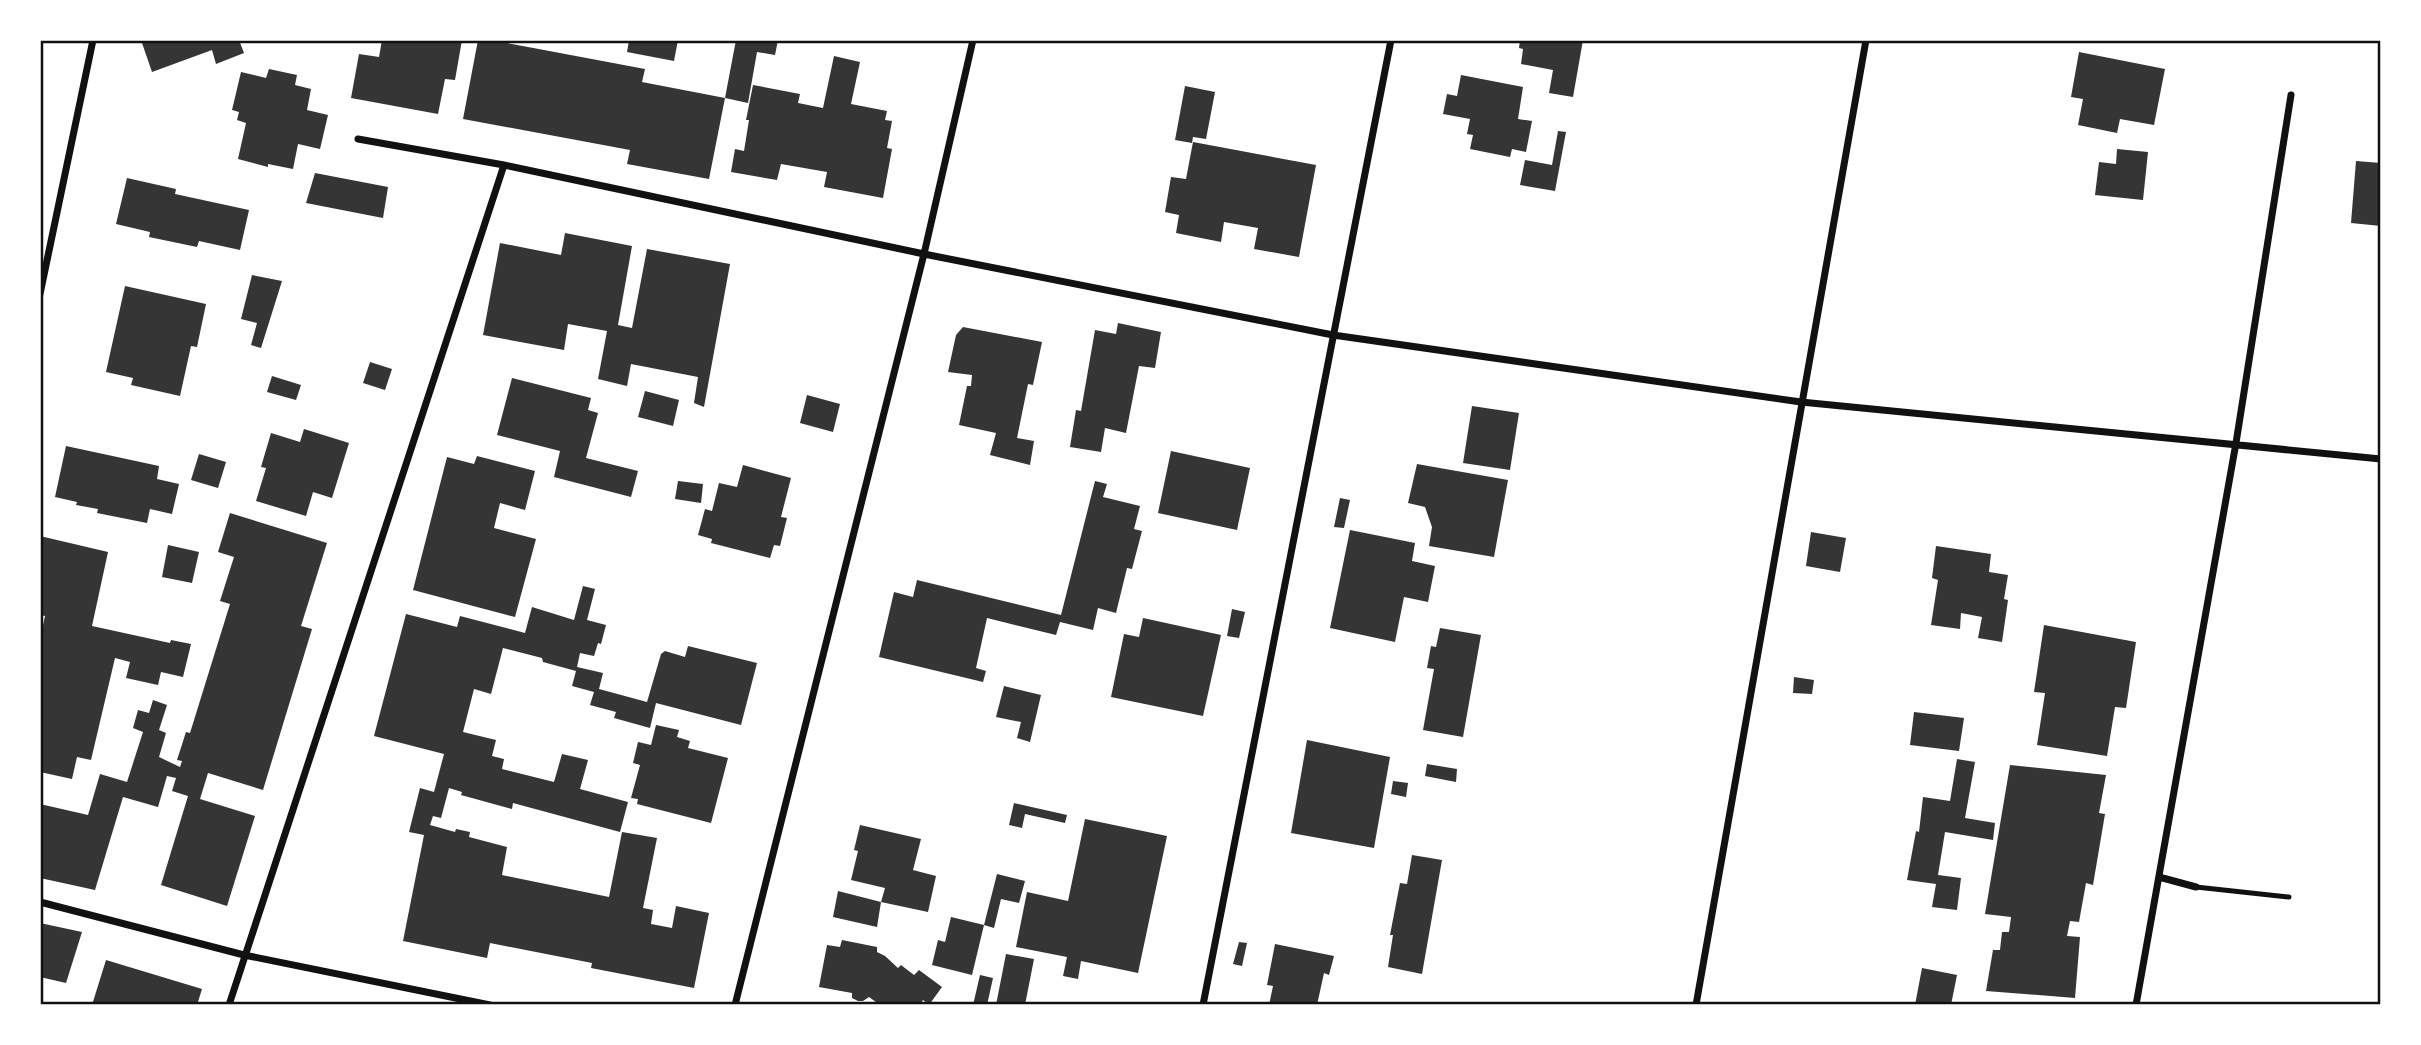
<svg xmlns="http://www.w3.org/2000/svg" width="2421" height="1045" viewBox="0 0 2421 1045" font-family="Lato,sans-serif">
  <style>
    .building { fill: #353535 }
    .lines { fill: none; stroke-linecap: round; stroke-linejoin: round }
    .service { stroke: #111; stroke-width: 5 }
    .minor { stroke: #111; stroke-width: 7 }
    .neatline { fill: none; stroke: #111; stroke-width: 2.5 }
  </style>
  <rect width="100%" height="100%" fill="#fff"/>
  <path class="building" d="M141,40H239L244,53L216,64L212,50L152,72Z
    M382,40H462L455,80L445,79L438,114L351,98L359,54L379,57Z
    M478,40H491L645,69L642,82L725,98L709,179L627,164L630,150L463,119Z
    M629,40H678L674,61L627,52Z
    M736,40H778L775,55L757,52L748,103L725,98Z
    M1520,40H1583L1573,97L1549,93L1553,70L1521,64L1523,49L1519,48Z
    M2079,52L2165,69L2154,125L2120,119L2117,133L2078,125L2083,99L2071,97Z
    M834,56L860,62L851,104L887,111L885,120L892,121L887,148L892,149L883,198L824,187L827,172L781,164L777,180L731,172L735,149L744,151L749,120H746L753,85L800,94L798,103L823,108Z
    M269,69L297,75L295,85L311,89L307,110L328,115L320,149L298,144L293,169L268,164V167L238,159L246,123L237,120L239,112L232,110L241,72L266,78Z
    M1461,75L1523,87L1518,119L1532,121L1526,152L1512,149L1510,157L1470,149L1473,135L1467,134L1470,119L1443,114L1447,94L1457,96Z
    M1185,86L1215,92L1206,139L1193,137L1192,143L1175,140Z
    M1558,131L1566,132L1555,191L1520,185L1525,160L1552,165Z
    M1193,142L1316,165L1299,257L1254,249L1258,228L1224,222L1221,242L1176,233L1179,215L1165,212L1171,177L1186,179Z
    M2117,149L2148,152L2143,200L2095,195L2099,162L2116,164Z
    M2356,161L2381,163V226L2351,223Z
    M315,173L388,187L383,218L306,203Z
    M127,178L176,189L175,194L249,210L240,250L199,241L197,247L149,237L150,232L116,224Z
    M565,233L632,246L618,325L632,328L647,249L730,264L704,407L694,403L698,377L631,364L627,386L598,379L607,331L568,324L564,350L483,335L500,243L561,255Z
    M252,275L282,281L261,348L251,345L257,323L241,319Z
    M125,286L206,304L197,347L191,346L180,396L131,385L133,378L106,372Z
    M1118,323L1161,332L1155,368L1139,366L1126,433L1105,428L1101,452L1070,447L1076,410L1081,411L1095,330L1116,334Z
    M963,327L1042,342L1033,385L1028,384L1017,438L1034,441L1030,465L990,455L996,433L959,425L967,386H971L972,375L948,372L956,335Z
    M370,362L392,369L385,390L363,383Z
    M272,376L301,385L296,400L267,392Z
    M512,378L591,398L588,410L598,413L586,458L638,471L631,497L554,477L560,451L497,435Z
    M645,391L679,400L673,426L638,417Z
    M807,395L840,404L833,432L800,423Z
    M1472,406L1519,413L1510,470L1463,463Z
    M304,429L349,443L332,498L313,492L306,516L256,501L266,468L261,467L271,433L300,442Z
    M66,446L159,466L157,479L179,484L172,514L150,509L147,523L97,513L98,509L76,505L77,502L55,497Z
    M1171,451L1250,468L1237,530L1158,513Z
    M199,454L226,462L218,488L191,480Z
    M477,456L535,471L525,510L500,503L494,528L536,539L515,617L413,590L447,457L474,464Z
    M1417,464L1508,480L1494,557L1429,546L1432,527L1425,507L1408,503Z
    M743,465L791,478L781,517L787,518L780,546L774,545L770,558L711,543L712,539L698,535L705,509L712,511L719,483L737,487Z
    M678,481L703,484L701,503L675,499Z
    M1095,481L1107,484L1103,497L1140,506L1134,529L1142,531L1132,569L1127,568L1116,613L1098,608L1093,630L1060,622L1056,635L987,618L976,668L986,671L983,682L879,657L894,592L913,597L917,580L1061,615Z
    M1340,498L1350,500L1344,528L1334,527Z
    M230,513L327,543L301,626L312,629L263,790L208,773L200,799L255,816L227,906L161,885L188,796L172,791L176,778L167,776L158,807L123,797L95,890L40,878V804L88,815L100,774L127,782L143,732L133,728L138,710L149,713L153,700L167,705L159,730L166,733L159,757L180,767L182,761L177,760L186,732L190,733L230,604L220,601L234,557L218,552Z
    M1350,530L1415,543L1412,561L1435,566L1428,602L1404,597L1395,642L1330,628Z
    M1811,532L1846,538L1840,572L1806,566Z
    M40,536L108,552L92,626L170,643L171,640L191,644L183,677L161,672L158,685L126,678L130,662L115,658L91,760L77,757L72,779L40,772V639L45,616L40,615Z
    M168,545L199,552L192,583L162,577Z
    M1936,546L1991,554L1989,572L2008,575L2004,599L2008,600L2002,642L1978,638L1982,617L1961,613L1960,629L1931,625L1938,580L1932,578Z
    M583,586L595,589L587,620L606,625L601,644L598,643L594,656L580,653L577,667L603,673L599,689L647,702L661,654L665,651L685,657L688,646L757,663L741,725L656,703L650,728L614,718L616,712L590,705L594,692L572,686L576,671L543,662L542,658L503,648L491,694L474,689L463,732L496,740L492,756L504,759L502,769L554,782L562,754L588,760L580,789L628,802L620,832L513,803L512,809L461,795L462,792L449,788L441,818L433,816L430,825L455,832L456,829L470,832L469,837L507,847L502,875L609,897L622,832L657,838L643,908L653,910L651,924L672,928L676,906L709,913L694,988L591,968L592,963L490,943L487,958L403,941L424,835L409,832L420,788L434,792L444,754L374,736L406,614L457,627L460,616L525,633L532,607L574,620Z
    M1232,609L1245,612L1239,638L1227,636Z
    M1143,618L1221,635L1203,716L1111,697L1124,634L1139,637Z
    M2044,625L2136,642L2126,708L2115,707L2107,756L2037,745L2045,693L2034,692Z
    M1440,628L1481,635L1463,737L1423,730L1434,669L1427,668L1431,646L1436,647Z
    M1794,677L1814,680L1812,694L1793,693Z
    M1004,686L1041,695L1030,742L1017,738L1021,722L996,717Z
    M1914,712L1964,718L1959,751L1910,745Z
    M656,725L679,730L677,737L690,741L688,748L728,758L711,823L637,804L638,799L631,798L640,765L633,763L638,742L651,745Z
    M1307,740L1390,757L1374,848L1291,833Z
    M1957,759L1975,762L1965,818L1995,823L1993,840L1945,832L1938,875L1961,878L1957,910L1932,907L1936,884L1907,880L1916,831L1919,832L1923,797L1950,801Z
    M1427,764L1457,769L1456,782L1425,776Z
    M2010,765L2106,775L2099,813L2105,814L2093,885L2086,883L2079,922L2070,921L2067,936L2080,937L2075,998L1986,991L1993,950H2000L2002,932H2009L2011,917L1985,914Z
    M1393,781L1408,783L1406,797L1391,794Z
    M1014,803L1067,815L1065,823L1025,814L1022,828L1009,825Z
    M1085,819L1167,836L1138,973L1081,961L1078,979L1063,976L1067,957L1016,947L1027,892L1068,901Z
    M860,825L921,839L913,870L936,876L928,912L881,902L885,888L851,880L858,851L854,850Z
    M1412,855L1442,860L1422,974L1388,967L1393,935H1390L1400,883L1407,884Z
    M997,874L1025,881L1019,903L1001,899L994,928L984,925Z
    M838,891L881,902L877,927L833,917Z
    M951,917L984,925L972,975L932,965L938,940L945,942Z
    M40,923L82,932L66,983L40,977Z
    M842,940L877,947V952L885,956L898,968L901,965L914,975L919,970L942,987L929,1005L923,1000L920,1005H880L869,997L863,1001H858L852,998V993L819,987L827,945L840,947Z
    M1239,942L1247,943L1242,966L1233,964Z
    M1275,944L1334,956L1329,975L1324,973L1317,1005H1269L1273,986L1267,985Z
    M1006,954L1034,959L1025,1005H996Z
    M106,960L202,989L197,1005H92Z
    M1922,968L1957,975L1951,1005H1915Z
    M980,975L993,978L987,1005H973Z"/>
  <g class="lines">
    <path class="service" d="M2196,887L2289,897"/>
    <path class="minor" d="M358,139L504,165L924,254L1333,335L1801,402L2381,459
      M40,294L93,40
      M2159,877L2196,887
      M40,902L244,955L490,1005
      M229,1005L504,165
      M735,1005L924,254L973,40
      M1203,1005L1391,40
      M1696,1005L1866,40
      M2136,1005L2236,443L2291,95"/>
  </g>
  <rect width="2421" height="1045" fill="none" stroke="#ffffff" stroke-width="84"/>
  <rect x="42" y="42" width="2337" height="961" class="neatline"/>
</svg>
